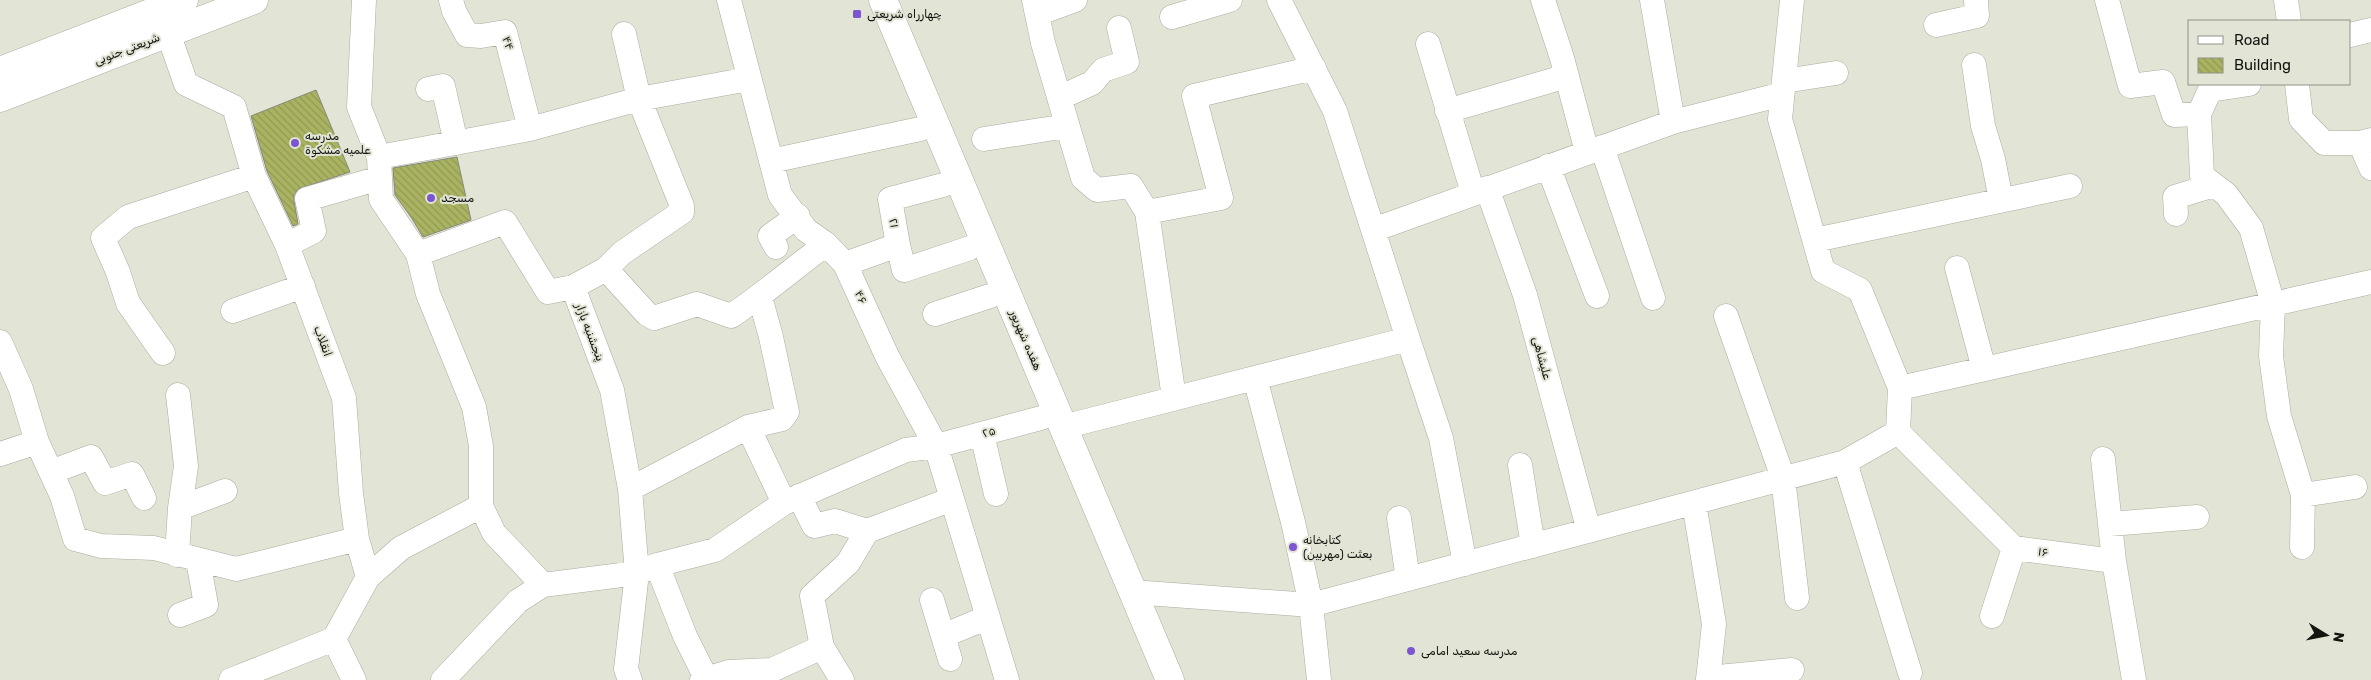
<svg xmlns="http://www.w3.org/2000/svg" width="2371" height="680" viewBox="0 0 2371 680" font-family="Rubik,Vazirmatn,sans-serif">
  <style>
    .building { fill: url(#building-back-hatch); stroke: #86887b }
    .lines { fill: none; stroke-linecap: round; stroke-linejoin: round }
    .minor-casing { stroke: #aaac9f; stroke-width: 25 }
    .major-casing { stroke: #aaac9f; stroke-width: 29 }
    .minor { stroke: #fff; stroke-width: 24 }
    .major { stroke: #fff; stroke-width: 28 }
    .poi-dot { fill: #7c56d0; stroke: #e2e5d6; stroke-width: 2 }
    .labels { text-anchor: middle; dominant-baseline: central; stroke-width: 4; stroke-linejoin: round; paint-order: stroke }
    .poi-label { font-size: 12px; fill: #151510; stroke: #e2e5d6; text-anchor: start }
    .street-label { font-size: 12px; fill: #151510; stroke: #e2e5d6 }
  </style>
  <defs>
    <pattern id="building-back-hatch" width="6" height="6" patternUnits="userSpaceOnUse" patternTransform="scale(1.25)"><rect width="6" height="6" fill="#aab361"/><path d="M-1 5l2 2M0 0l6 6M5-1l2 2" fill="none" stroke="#919953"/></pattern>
  </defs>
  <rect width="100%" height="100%" fill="#e2e5d6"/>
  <path class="building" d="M316,90L350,172L298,189L294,195V201L298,224L293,226L267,171L251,116Z
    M457,157L471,220L423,237L411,217L395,195L393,168Z"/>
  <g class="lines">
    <g class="minor-casing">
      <path id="minor" d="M364,0L359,107L379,157L530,129L639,99L749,79
        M451,0L454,11L467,35L481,36L505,32L530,129
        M729,0L780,195L806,230L826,244L845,264L887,356L936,446L1007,680
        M1034,0L1043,43L1083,178L1097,190L1131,186L1147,212L1174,398
        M1543,0L1562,58L1587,152
        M1652,0L1673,122
        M1792,0L1780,119L1823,271L1860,290L1900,388
        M2107,0L2130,86L2163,82L2174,115L2199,114
        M2286,0L2289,21
        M1037,14L1075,0
        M1172,17L1230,0
        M1936,25L1977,16L1976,0
        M168,33L186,84L234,107L254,176L287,245L344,398L351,493L357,539L368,577L334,639L354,680
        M2350,35L2371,30
        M1428,44L1473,193
        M1974,65L1983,126L1993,159L2001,200
        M1784,81L1836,73
        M2249,84L2210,90L2199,114L2202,176L2226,194L2251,228L2273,304L2271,356L2279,416L2303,495L2302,547
        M2297,84L2301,119L2324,143H2360
        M428,89L443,86L456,143
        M1059,98L1092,83L1103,70L1127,62L1119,28
        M1447,111L1567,76
        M984,139L1067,126
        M2371,140L2360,143L2371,168
        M1602,147L1653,298
        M379,157L381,199L418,254L505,222L548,292L573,287L612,390L630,489L637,573L626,669L630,680
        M771,161L920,129
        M1548,166L1597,296
        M1487,188L1525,295L1589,531
        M1147,212L1221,198L1194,96L1314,68
        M2176,214L2175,197L2214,185
        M1373,230L1673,122L1782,94
        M1815,240L2070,186
        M287,245L314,231L307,199L380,178
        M898,245L904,270L970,248
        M776,247L770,236L798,216
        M418,254L428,294L474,407L481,446V506L494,533L543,585
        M845,264L898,245L890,199L943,185
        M1957,268L1984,369
        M606,269L647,314L654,318L697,304L731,316C764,294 794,268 826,244
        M573,287L606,269L622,253L682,212V206L639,99L624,34
        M233,311L303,286
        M935,314L990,296
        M1726,316L1783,478L1797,598
        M1408,339L1441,438L1465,564
        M0,342L21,389L37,442L62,496L75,539L101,546L154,548L236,569L357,539
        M163,353L128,303L118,272L103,238L128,217L254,176
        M1255,378L1293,522L1311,605L1319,680
        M748,427L784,503
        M1063,427L1408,339L1335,111L1279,0
        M1898,432L2014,548L2114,561L2134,680
        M982,434L996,494
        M0,454L37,442
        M2103,459L2114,561
        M1845,462L1910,673
        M1520,465L1533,546
        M51,472L91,457L105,483L132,474L144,498
        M630,489L748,427L782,419L787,412L771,337L760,297
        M2303,495L2355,487
        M799,496L814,526L835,521L867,531
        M1694,503L1714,624L1708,680
        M180,508L225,491
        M1399,518L1408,579
        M2110,524L2197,517
        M177,555L180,508L186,466L178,395
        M657,565L685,636L706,678
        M368,577L401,548L481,506
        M1132,592L1311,605L1845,462L1898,432L1900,388L2371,282
        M932,600L950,659
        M180,615L206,605L198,560
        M1992,616L2014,548
        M943,636L988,617
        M1708,678L1792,670
        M231,680L334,639
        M443,680L518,601L543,585L637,573L657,565L715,550L784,503L906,450L936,446L1041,418
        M702,680L729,672L772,670L822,647
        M842,680L822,647L812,596L848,563L867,531L952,499"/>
    </g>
    <g class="major-casing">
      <path id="major" d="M883,0L1170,680
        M0,71L184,0
        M0,98L254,0"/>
    </g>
    <use href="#minor" class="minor"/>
    <use href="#major" class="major"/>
  </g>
  <g class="poi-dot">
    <rect x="852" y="9" width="10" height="10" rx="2.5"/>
    <circle cx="295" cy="143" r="5"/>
    <circle cx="431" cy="198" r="5"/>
    <circle cx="1293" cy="547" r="5"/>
    <circle cx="1411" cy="651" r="5"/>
  </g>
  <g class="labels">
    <g class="poi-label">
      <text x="867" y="14">چهارراه شریعتی</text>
      <text x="305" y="136">مدرسه<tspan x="305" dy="14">علمیه مشکوة</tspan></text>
      <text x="441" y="198">مسجد</text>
      <text x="1303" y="540">کتابخانه<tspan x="1303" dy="14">بعثت (مهربین)</tspan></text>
      <text x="1421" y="651">مدرسه سعید امامی</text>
    </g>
    <g class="street-label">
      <text transform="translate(508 43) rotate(73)">۴۴</text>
      <text transform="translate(127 49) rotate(-21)">شریعتی جنوبی</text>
      <text transform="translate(894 223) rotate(81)">۲۱</text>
      <text transform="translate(861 297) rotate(64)">۴۶</text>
      <text transform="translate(590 332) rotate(69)">پنجشنبه بازار</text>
      <text transform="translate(1026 340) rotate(67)">هفده شهریور</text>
      <text transform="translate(323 341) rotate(70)">انقلاب</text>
      <text transform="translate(1542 358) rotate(75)">علیشاهی</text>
      <text transform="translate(989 432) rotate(-15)">۲۵</text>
      <text transform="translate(2043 552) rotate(7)">۱۶</text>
    </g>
  </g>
  <rect x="2188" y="20" width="162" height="65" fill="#e2e5d6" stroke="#909287"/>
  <rect x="2198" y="36" width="25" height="8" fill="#ffffff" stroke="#909287"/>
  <text x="2234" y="45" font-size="15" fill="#151510">Road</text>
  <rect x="2198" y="58" width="25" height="15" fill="url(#building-back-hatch)" stroke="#909287"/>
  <text x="2234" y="70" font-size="15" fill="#151510">Building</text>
  <g transform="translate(2326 635) rotate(100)" stroke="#e2e5d6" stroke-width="4" paint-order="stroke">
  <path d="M0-4L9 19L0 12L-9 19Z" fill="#151510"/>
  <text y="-8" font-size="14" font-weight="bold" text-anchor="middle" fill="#151510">N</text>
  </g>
</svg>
